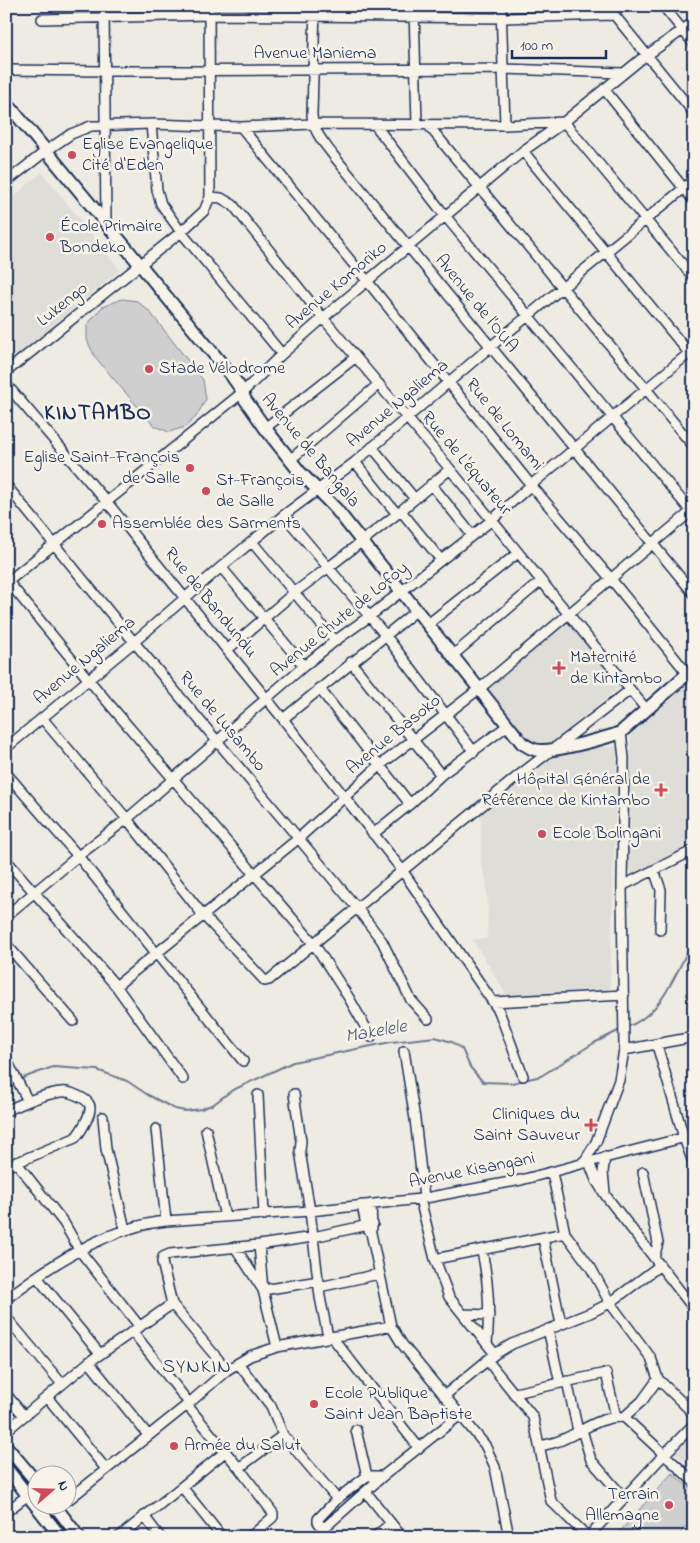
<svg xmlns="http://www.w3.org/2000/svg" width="700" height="1543" viewBox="0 0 700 1543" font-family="'Indie Flower',sans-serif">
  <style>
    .built { fill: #deddd8 }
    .green { fill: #cfcfcf; stroke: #757f96 }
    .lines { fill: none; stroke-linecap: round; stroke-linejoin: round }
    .stream { stroke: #6e7992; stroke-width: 2 }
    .minor-casing { stroke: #1b2f5e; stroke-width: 12 }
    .major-casing { stroke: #1b2f5e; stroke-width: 15 }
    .minor { stroke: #f7f3e8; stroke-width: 9 }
    .major { stroke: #f7f3e8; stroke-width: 11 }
    .poi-dot { fill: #d1495b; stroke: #f7f3e8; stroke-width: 2 }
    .labels { text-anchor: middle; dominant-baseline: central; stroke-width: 5; stroke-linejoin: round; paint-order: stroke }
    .street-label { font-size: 18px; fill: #1b2f5e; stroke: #f7f3e8 }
    .poi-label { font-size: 18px; fill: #1b2f5e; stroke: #f7f3e8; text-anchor: start }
    .water-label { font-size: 19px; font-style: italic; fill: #455478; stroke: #f7f3e8 }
    .quarter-label { font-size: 20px; letter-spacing: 1px; fill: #1b2f5e; stroke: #f7f3e8 }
    .district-label { font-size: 22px; font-weight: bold; letter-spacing: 1px; fill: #1b2f5e; stroke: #f7f3e8 }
  </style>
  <rect width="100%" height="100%" fill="#eeebe2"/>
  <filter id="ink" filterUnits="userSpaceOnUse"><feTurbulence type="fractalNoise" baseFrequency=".02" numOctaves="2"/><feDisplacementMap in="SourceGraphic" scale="10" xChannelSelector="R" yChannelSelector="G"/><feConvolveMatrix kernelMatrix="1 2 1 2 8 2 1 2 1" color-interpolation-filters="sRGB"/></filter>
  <g filter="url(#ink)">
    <path class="built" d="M42,172L120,270L7,364L6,203Z
      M567,621L621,686L555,740L546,745L535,743L525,736L487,688Z
      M694,678V845L624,882L631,734L639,725Z
      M592,747H617L610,988L599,992L507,996L488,964L472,939H487L488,906L486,880L481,865V814L545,760L568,750Z
      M694,1430V1470L675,1452Z"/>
    <path class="green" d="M122,299L137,301L150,312L203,380L206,399L196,417L185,427L169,432L154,426L95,357L87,340V325L102,307Z
      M672,1473L694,1492V1517L677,1537H615Z"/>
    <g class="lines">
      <path class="stream" d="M627,1027C664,1013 676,971 694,939
        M20,1079L53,1067L97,1070L127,1081L148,1095L175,1109L185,1111L201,1109L214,1104L231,1091L293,1062L391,1042L435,1037L452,1042L462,1049L470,1067L483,1082L512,1083L541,1076L594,1043L620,1030
        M6,1084L13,1081"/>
      <g class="minor-casing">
        <path id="minor" d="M104,6L106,224
          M315,6L312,114C312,130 324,143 333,155L694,594
          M414,6L417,125
          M501,6L505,125
          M607,6L694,113
          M663,6L694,44
          M42,19L209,15L502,18L614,15
          M6,70L105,71L503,69L623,73
          M604,89L694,201
          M151,124L157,190L161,204L181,232L282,354
          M375,125L446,217L694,515
          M428,125L694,447
          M241,127L368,282L531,485L611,579L687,673
          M523,151L694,359
          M6,182L46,151L71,134L91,126L151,124L241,127L313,124L505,125L564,122L694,278
          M210,197L221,198L233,205L323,318L450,469L646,709
          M6,372L181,232L204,211L210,197L209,6
          M6,384L106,501L283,719L402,870L499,1011L523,1076
          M265,428L356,357
          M372,447L415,499
          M290,460L379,384
          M355,462L397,514
          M431,484L472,535
          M6,485L134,642L357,908L382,941L411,1000L428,1019
          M401,511L441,560
          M284,515L386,636L474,752
          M252,542L335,641
          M221,567L304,666
          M6,579L88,679L314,944L349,998L371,1037
          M6,583L243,392L282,354L323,318L523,151L564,122L640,60L694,22
          M428,624L518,553
          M227,650L295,592L329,567L397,514L450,469
          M452,656L541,581
          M351,662L441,775
          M319,688L410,804
          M42,718L127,819L203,915L265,981L269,980L518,776L630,690
          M283,719L417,610
          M6,748L134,642L221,567L284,515L355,462L490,347L694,180
          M6,773L78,856L243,1061
          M373,834L410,804L441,775L507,726
          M6,860L116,986L183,1079
          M654,870L661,890L660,930
          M622,886L694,850
          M6,916L78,856L127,819L304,666L335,641L370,616L492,520L531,485L694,349
          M6,944L73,1021
          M116,986L299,838L379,766L479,689L694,509
          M493,1002L624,995
          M657,1045L684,1138L694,1165
          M624,1050L694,1037
          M404,1051L415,1119L424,1198
          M6,1059L28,1101
          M294,1094L301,1141L300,1151L310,1211L320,1297L328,1337
          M258,1095L264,1215
          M6,1111C23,1103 43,1094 61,1092C66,1091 72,1093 76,1095C81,1097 87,1100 89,1104C94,1111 80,1133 75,1138L6,1167
          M103,1117L106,1149L125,1229
          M156,1129L166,1221
          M206,1130L225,1217
          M605,1157L603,1172L605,1193
          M16,1162L64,1223L80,1251L140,1327
          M589,1162L596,1180L606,1196L694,1309
          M585,1163L694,1135
          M643,1172L658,1243L654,1258
          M552,1173L565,1233L591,1268L610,1303L651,1358L658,1379L694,1414
          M420,1199L435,1259L449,1297L495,1354
          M371,1204L372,1228
          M362,1205L366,1225L371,1233L391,1326L402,1344L485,1445L495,1467L509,1537
          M543,1238L561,1324
          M259,1245L263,1290L277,1347
          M235,1247L263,1290L319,1281
          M482,1251C489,1285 490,1310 487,1344
          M435,1259L565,1233
          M37,1277L100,1354
          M319,1287L379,1274
          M6,1299C51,1264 108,1227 166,1221L310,1211L420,1199L521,1180L581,1164L586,1159L596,1142L619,1080L624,1050L622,886L624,758L621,732
          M463,1314L489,1315
          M6,1317L62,1384
          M548,1329L560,1383
          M133,1332L189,1403
          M332,1337L419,1448
          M487,1360L533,1417L551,1501L588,1537
          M89,1362L148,1435
          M238,1363L271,1406L283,1435L337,1499
          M227,1370L172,1304L162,1262L163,1257L170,1254L259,1245L313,1237L373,1224
          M567,1381L578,1431
          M515,1393L606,1373L616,1417
          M6,1394L24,1416
          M444,1396L495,1354L512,1344L590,1313L610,1303L659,1266
          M47,1397L106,1469
          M187,1405L239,1468L273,1513V1517L250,1537
          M624,1417L694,1482
          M356,1430L367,1476
          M582,1430L591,1460L624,1498
          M6,1431L89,1362L172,1304
          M540,1446C550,1444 559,1442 568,1437C586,1428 603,1416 624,1417L642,1401L658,1379
          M239,1468L283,1435
          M182,1487L222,1537
          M366,1492L402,1537
          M68,1500L187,1405L227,1370L250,1356L277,1347L391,1326
          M6,1512L28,1495
          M144,1516L160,1537
          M323,1529L383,1476L460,1415
          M119,1537L225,1452
          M330,1537L318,1522V1519L337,1499L367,1476H383
          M375,1537L391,1523
          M588,1537L659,1460L694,1424"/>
      </g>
      <g class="major-casing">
        <path id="major" d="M6,102L231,375L243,392L244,398L265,428L299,471L336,509L522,743C527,746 531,749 536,750C552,753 597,740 614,735L621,732L694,668
          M6,1446L38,1484
          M6,1468L61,1537
          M55,1506L79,1537"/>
      </g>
      <use href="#minor" class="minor"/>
      <use href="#major" class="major"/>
    </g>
  </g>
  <g class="poi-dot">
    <circle cx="72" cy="155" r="5"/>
    <circle cx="50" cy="237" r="5"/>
    <circle cx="149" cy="369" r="5"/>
    <circle cx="190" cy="468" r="5"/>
    <circle cx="206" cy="491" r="5"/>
    <circle cx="102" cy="524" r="5"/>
    <path d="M556.5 660.5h5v5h5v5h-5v5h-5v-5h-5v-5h5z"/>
    <path d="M658.5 782.5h5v5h5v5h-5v5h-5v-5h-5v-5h5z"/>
    <circle cx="542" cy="834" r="5"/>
    <path d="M588.5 1117.5h5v5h5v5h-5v5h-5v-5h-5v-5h5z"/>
    <circle cx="314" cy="1404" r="5"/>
    <circle cx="174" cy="1446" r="5"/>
    <circle cx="669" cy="1505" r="5"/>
  </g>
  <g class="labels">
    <g class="street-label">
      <text x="315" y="54">Avenue Maniema</text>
      <text transform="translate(337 286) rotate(-40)">Avenue Komoriko</text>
      <text transform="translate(476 304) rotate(51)">Avenue de l’OUA</text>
      <text transform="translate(63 305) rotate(-39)">Lukengo</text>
      <text transform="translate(398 404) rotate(-40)">Avenue Ngaliema</text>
      <text transform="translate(504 425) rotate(51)">Rue de Lomami</text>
      <text transform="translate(310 451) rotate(50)">Avenue de Bangala</text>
      <text transform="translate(466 464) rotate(50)">Rue de L'équateur</text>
      <text transform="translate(210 603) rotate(51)">Rue de Bandundu</text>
      <text transform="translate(340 620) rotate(-39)">Avenue Chute de Lofoy</text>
      <text transform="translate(85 661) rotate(-40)">Avenue Ngaliema</text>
      <text transform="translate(222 722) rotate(50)">Rue de Lusambo</text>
      <text transform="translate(394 735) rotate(-39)">Avenue Basoko</text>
      <text transform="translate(472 1171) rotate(-11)">Avenue Kisangani</text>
    </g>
    <g class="poi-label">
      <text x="82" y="145">Eglise Evangelique<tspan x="82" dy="21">Cité d'Eden</tspan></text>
      <text x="60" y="227">École Primaire<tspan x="60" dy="21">Bondeko</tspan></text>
      <text x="159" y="369">Stade Vélodrome</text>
      <text x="180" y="458" text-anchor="end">Eglise Saint-François<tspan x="180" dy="21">de Salle</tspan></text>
      <text x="216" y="481">St-François<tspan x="216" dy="21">de Salle</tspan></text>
      <text x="112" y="524">Assemblée des Sarments</text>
      <text x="570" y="658">Maternité<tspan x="570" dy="21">de Kintambo</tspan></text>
      <text x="650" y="780" text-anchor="end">Hôpital Général de<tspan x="650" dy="21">Référence de Kintambo</tspan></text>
      <text x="552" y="834">Ecole Bolingani</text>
      <text x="580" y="1115" text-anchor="end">Cliniques du<tspan x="580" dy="21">Saint Sauveur</tspan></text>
      <text x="324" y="1394">Ecole Publique<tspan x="324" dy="21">Saint Jean Baptiste</tspan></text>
      <text x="184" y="1446">Armée du Salut</text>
      <text x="659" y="1495" text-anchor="end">Terrain<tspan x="659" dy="21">Allemagne</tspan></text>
    </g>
    <g class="water-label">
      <text transform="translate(376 1032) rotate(-10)">Makelele</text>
    </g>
    <g class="quarter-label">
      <text x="197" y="1367">SYNKIN</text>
    </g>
    <g class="district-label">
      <text x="98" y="414">KINTAMBO</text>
    </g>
  </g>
  <rect width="700" height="1543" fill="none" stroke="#f7f3e8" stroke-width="25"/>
  <rect x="12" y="12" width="675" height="1518" fill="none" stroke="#1b2f5e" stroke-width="2" filter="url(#ink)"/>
  <g transform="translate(52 1490) rotate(70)"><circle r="24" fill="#f7f3e8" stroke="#9fa5b1"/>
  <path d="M0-4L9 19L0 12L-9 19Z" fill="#d1495b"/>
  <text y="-8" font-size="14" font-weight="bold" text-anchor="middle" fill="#1b2f5e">N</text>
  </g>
  <path d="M512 50v8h94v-8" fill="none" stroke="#1b2f5e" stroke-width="2.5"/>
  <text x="520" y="50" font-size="15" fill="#1b2f5e" stroke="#f7f3e8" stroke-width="4" paint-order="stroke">100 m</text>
</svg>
